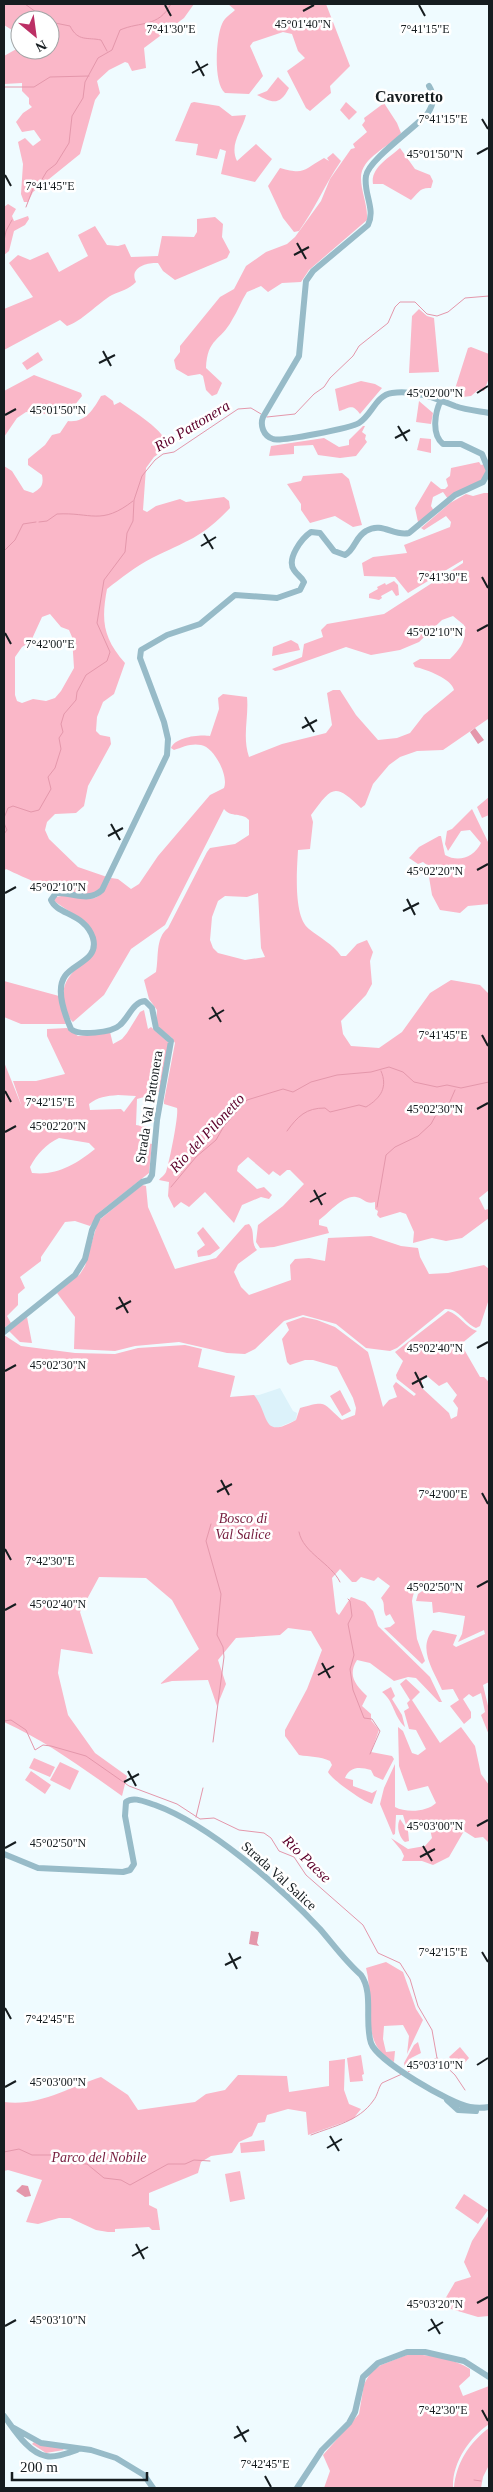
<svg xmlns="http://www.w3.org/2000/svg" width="493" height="2492" viewBox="0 0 493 2492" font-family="'Times New Roman',serif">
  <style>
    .built { fill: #dcf2fa }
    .green { fill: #fab7c8; fill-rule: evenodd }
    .water { fill: #e497ab }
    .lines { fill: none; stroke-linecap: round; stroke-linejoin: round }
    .stream { stroke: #e497ab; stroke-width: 1 }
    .minor { stroke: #97bbc8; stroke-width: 6 }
    .ticks { fill: none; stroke: #161d20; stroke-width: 2 }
    .labels { text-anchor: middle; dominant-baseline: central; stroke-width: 5; stroke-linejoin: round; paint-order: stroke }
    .street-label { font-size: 14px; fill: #161d20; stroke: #fff }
    .park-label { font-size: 14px; font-style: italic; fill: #761d3e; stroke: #fff }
    .water-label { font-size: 15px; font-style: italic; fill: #5c002a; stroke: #fff }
    .quarter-label { font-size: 16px; font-weight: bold; fill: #161d20; stroke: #fff }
    .ticks-label { font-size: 12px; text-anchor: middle; fill: #161d20; stroke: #fff; stroke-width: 5; stroke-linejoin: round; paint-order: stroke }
  </style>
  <rect width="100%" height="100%" fill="#effbff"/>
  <path class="built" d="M280,1388L293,1411L297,1413L296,1420L277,1428L270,1427L230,1397L259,1395Z"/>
  <path class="green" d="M4,4H194L184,18L144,48L146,68L132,71L128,63L125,62L109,70L97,81L100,93L95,100L80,154L33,192L28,202H24L21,194L23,164L18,142L25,138L33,146L41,140L34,130L22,132L16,122L23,113L32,107L29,104V98L22,91V83L4,84V56L20,47V50H50V20H20V41L12,30L4,25Z
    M228,4H326L350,66L330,86L331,93L310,111L306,108L287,71L305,58L298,51L292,34L283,32L253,42L250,46L263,76L249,94L225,93C213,83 216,37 222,24C225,17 230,15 235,10Z
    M278,77L289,88C280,106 272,103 257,95L267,91Z
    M194,102L219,106L232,116L246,115C242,131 229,144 237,161L256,144L272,159L255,182L221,174L226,151L220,149L217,159L196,155L198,144L175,141L191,103Z
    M346,102L357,112L349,120L340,110Z
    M384,103L397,123L401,133C390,147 361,157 361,178C361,192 368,205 367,220L309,270L301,282L282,283L268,292L261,286L247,292C241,301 238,311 232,320C221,341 207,338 206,368L222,383L217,394L212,396L206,390L203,376L200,374L188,376L176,369L174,360L180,352V346L220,297L234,289L246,266L266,252L287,244L295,237L321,201L330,179L351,149L355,148L353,144L367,132L362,125L365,121L364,118Z
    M400,148L415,169L430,175L433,181L431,188C420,187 418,193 411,200L383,184H373C370,168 390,157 400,148Z
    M333,153L341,161C325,184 315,209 299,231L294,232L283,218L268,186L280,168C305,175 303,170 324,158L329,161L335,156L329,161L327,158Z
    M8,204L16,209L12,216L14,221L28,216L29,219L25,225L14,231L9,251L4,255V207Z
    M215,217L223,224L222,237L230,252L227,258L175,280L163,271L158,263C146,262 129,268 136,282C129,289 121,291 112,295C98,303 81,322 67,326L60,320L4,350V309L33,297L9,263L18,255L30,260L48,252L59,272L88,256L78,235L95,226L107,245L118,246L125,244L131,257L158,256L162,236L194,237L197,232V219Z
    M419,309L427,316L434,318L439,372L409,373L412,316Z
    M471,347L489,354V378L484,391L478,390L471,396L455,398L453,396L454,392L468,348Z
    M38,352L43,360L27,370L22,363Z
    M34,375L81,393L82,396L74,406L54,415L26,412L17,418L4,437V391Z
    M361,381L375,384L382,388L360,414C352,403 350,408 339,411L335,389Z
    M105,395L113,401L114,405L120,402C132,411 169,432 167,448L154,457L146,468L143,510L147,512L156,506L180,499L186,502L224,497L229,501L230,508C202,538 186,541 152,558C136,566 121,578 107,589C101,621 103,638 125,663L114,694L103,702L97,717L96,731L100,735L110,737L111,744L88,786L84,806L76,813L55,814L47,822L45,830L49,839L78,867L107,877C103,884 100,891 92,894C72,900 25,878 6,869L4,871V466L12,471L24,490L33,493C41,488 44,485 42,475L28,465V459L45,445L52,435L60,433L68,421C85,423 93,410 101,396ZM50,614L61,627L69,630L72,637L74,668L61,691L55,698L46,701L33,699L22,703L17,701L15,695V657L22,647L31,641L42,617Z
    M419,401L433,413L431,424L416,422Z
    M363,426H365L362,432L366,435L365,439L367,442L356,456L340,458L318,455L313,445L294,446V454L269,456L271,446L324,438L339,447L349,445V440Z
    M420,438L431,439V453L417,450Z
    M479,462L481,465L485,464L487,469L484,480L448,499L443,492L433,497L431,506L434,511L419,523L418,522L415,508L431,481L441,489H445L448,486L446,479L450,476L451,468Z
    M342,473L349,479L362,525L353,527L335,516L310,523L301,510V504L287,484L301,481L303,476Z
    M484,493H489V722L488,719L443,750L417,751L400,757L389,765L373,784L365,805L361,808C334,782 332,787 311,815L313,822L310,849L298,850C297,869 293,917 309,929C320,938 333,944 341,956H346L357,944L367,940L373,952L370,961L372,984L366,995L341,1021L343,1034L351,1046L379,1048L402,1032L430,993L451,980L480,985L489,994V1190L479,1198L485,1210L488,1209L489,1218L462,1238L446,1241L432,1238L413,1243L414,1232L406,1214L400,1212L380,1218L377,1215L378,1211L375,1209V1202C366,1205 364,1198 356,1197C343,1195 328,1214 319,1220V1225L327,1227L329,1233L274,1247L260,1248L256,1242L258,1225L283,1206L304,1184L290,1170H287L280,1176L273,1171L269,1175L248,1157L238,1166L237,1171L257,1189L264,1187L272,1195L269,1199L261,1197L242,1205L234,1223L205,1192L189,1207L181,1202L174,1208L168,1196L169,1182L159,1180C161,1177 164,1176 166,1172C169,1164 179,1115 177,1108L164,1104V1101L175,1043L172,1038L156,1025L157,1010L149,999L144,980L156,972C159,958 155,938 168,928L207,852L210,848L235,844L249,835V820C242,812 231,818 224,809L165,925L131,949L104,995L73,1022C68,1018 67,1011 65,1005C58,980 76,969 93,954L88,924L54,901L56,897C83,890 94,915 111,878L118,879L131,889L139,884L158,856L210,795L224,788C229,776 214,747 201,745C191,743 183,747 174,750L171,748C175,737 200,734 210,736L219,709L218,698L223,694L247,697C249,717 242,736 249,757L282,744L326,733L332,725L327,693L333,690H340L356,715L378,740L397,738L410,733L424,715L454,690C452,679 426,669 415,667L413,663L420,659H450C461,648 467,640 464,625L453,616L442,620L419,642L400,650L371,655L346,647L281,670L275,671L272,669L302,657L304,644L323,637L321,630L327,624L384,614L463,563V560L408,593L395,577L364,576L362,563L373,557L407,553L404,545L450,527L451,522L446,516L424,530L421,528L450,503L466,494L473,496ZM258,893L261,948L265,957L245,960L218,953L213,948L210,940L212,917L218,901L225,896L247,897Z
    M394,581L398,585L399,595L396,596L392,590L381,596L382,598L379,600L369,598V594L378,589L377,587L385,583L386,585Z
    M291,640L298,644L300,650L272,656L273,647Z
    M489,797V815L482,818L477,807Z
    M472,809L489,844V904L468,906L460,913L440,910L432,895L427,865L423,862L418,864L409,858L419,847L439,836H441L445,855C459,863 474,857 481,843L470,830L461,831L448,851L445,844L447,831L452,829Z
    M4,981L59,996L66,1024H21L4,1017Z
    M144,1010L148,1029L151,1027L169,1043L160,1092L149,1093L144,1097L137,1099L136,1125L148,1127V1136L143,1142L152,1144L149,1173L101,1211L90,1226L75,1221L65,1222L41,1257V1261L20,1277L25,1288L18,1294V1305L7,1316L11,1323L4,1328V1062L22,1107L13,1081H36L65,1074L47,1036V1029L67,1028L78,1036L110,1032L113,1044L122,1039L127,1033L140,1012ZM118,1095L136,1096L124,1112L121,1109L90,1110L89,1104C98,1097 106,1096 118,1095ZM59,1138L89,1143L95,1149C76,1164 57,1176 32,1173L30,1167C37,1154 46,1144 59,1138Z
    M142,1185L146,1186L148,1207L175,1269L216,1258L245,1225L249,1224C256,1231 250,1242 257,1250L238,1264L234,1272L241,1287L249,1295L291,1280L290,1265L295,1259L309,1258L325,1261L328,1238L371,1236L401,1246L418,1248L420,1257L429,1274L448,1273L484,1265L489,1269V1299L480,1326L476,1328C464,1323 459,1308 445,1309L397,1348L390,1351L366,1348L336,1324L303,1315L284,1321L255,1349L245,1354L227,1353L179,1342L135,1346L115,1351L74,1349L75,1317L57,1293L80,1274L85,1266L98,1221Z
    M203,1227L220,1248L210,1255L198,1257L197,1251L205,1245L197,1233Z
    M448,1311C460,1315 465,1327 477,1331L461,1344L480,1377H484L489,1382V1682L483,1685L489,1710V1735L481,1715L485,1712L481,1693L473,1697L469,1694L463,1699L471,1712V1718L464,1724L450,1706L459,1700L453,1689L442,1690C434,1671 417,1649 433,1630L457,1635L453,1645L456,1647L485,1634L484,1630L458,1642L462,1634L465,1616L439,1612L433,1613L432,1602L416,1601L418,1594L428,1587L427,1582C418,1585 413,1591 412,1601L417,1639L425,1661L422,1664L384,1628L390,1627L395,1623L390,1614L386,1616C382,1609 386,1604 381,1598L390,1586L378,1577L374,1581L361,1577L356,1582H352L340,1569L332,1578L336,1612L339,1615L351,1597L365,1602L373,1611L378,1626L430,1677L442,1702H439L416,1678L408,1677L394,1681L370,1663L357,1660C347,1676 356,1685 367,1696L362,1706L371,1714V1720L379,1730L371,1752L392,1756L394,1759L383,1780L374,1776L371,1770C360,1767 350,1766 345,1778L353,1780V1786L372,1793L377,1790L372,1804C364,1802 332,1780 328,1772L332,1765L330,1761C320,1756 310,1757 299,1755L285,1736V1730L307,1689L322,1650L311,1631L288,1628L280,1635L236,1638L218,1660L226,1684L217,1706L208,1680L172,1681L160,1684L199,1649L172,1600L146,1578L99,1577L80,1612L93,1654L61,1649L58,1673L68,1715L95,1753L127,1776L122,1796C84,1769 46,1741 4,1722V1335L21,1346L75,1353L115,1354L138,1348L185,1345L202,1349L198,1367L235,1376L230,1397L254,1395C270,1415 261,1440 296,1420L300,1408C328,1400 322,1403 342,1420L355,1415L356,1408L353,1398L337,1367L313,1360H305L290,1365L287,1362L282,1339L289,1330L286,1323L303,1317L317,1320L335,1327L368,1352L383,1407L389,1400L397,1397L393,1386L396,1382L414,1396L416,1394L397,1379L396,1375L403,1361L395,1352ZM427,1376L439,1386L447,1382L457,1395L453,1401L458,1408L457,1416L451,1419L449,1413L422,1388V1380Z
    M27,1317L32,1343L20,1342L9,1331Z
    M340,1390L351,1411L342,1416L330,1396Z
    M406,1679L420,1692L412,1700L440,1743L461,1727L475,1746L481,1774L489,1785V1843L483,1837L475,1838L464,1831L449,1857L433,1865L422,1861H402L404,1856L401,1850L391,1838L408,1849L425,1846L432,1838L428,1820L421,1821L417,1827L410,1829L406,1825L403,1815H396L395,1834L393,1835L380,1804L384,1788L395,1764V1807C406,1813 427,1812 436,1803L428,1786L408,1791L399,1766L398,1727L403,1731L412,1753L418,1755L426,1749L416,1730L409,1729L404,1711L409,1708L407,1703L410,1700L400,1684Z
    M391,1687L395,1696L392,1699L402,1715L405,1727C394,1717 394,1701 382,1692Z
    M34,1758L55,1767L50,1777L29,1768Z
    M60,1762L79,1771L70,1790L50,1780Z
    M31,1771L51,1785L45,1794L25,1780Z
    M400,1819L408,1831L409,1841L405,1842C399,1837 396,1826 400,1819Z
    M386,1962L403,1972L416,2009L423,2020L407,2054L409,2036L403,2025L384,2026L383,2039L386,2052L395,2051L394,2062C358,2044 375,1999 366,1968Z
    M418,2042L421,2053L411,2058L414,2065L405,2068L404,2063L414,2045Z
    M460,2047L469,2058L459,2069L449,2057Z
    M361,2055L364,2074L362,2075L363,2081L350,2082L347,2058Z
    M345,2059L344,2090L349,2104L361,2109L353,2119L308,2135L306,2112L288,2109L267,2115L265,2122L258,2123L252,2136L239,2142L232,2153L211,2156L201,2162L198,2173L149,2193V2205L157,2209L160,2230H152L149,2227L115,2229V2232H108L96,2230L70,2218H59L38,2224L26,2222L42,2180L8,2170L4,2171V2102C39,2107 69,2087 101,2077L128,2095L138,2110L195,2102L206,2094L225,2090L238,2075L287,2076L289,2092L329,2086V2061Z
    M264,2140L265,2151L241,2153L240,2143Z
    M240,2171L245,2199L230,2202L225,2174Z
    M464,2194L488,2210L478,2224L455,2208Z
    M489,2215V2316L478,2317L441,2306L455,2282L471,2277L464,2262L472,2241Z
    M409,2354C430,2355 453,2358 470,2369V2376L459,2386L463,2396L489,2386V2424C469,2438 452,2463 453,2488H324L330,2471L323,2455L359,2414L364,2384L371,2372L381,2365Z
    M489,2428V2465L483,2477L481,2488H454C456,2463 469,2443 489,2428Z
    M34,2442L61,2448L64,2450L46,2453L32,2444Z"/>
  <path class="water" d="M475,728L484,740L478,744L470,732Z
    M251,1931L259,1932L257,1943L259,1946L249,1944Z
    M22,2185L28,2186L31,2196L25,2197L16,2191Z"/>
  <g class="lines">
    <path class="stream" d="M25,4L47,20
      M50,22L70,26C78,42 87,37 101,40L107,51
      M4,87H34L50,77L89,76
      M26,207L34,186L41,181L47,171L56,164L69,143L72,116L83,98L85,82L98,58L112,50L120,30C141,21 158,28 171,4
      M4,241L6,231L12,220
      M267,417L295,414L314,394L324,387L330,378L353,356L359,346L388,323L395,307L400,302H415L427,314L437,316L448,312L465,298L489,296
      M39,522L47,521L57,514C91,512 101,526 133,501
      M4,551L15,540L23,524L36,522
      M4,818L8,808L13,806L31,812L39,810L51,789L48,777L55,768L61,749L59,738L63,732L61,724L64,714L76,700L77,692L86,675L107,661L110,652L97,623L104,580L125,552L127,533L133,521L134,500L142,476L155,460L163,454L174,452L238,409L251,408L261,414
      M4,823L7,830L4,834
      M287,1131C298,1116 306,1108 325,1108L330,1112L359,1105L366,1107C381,1098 388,1087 381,1071
      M171,1187L196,1157L216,1140L224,1126L247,1100L283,1089L293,1092L311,1082L337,1075L371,1072L389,1067L403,1072L414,1082L437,1087L447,1085L461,1088L489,1082
      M377,1207L386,1155L395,1147L418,1136L431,1124L437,1113L448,1106L455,1090
      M211,1524L206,1541L221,1594L217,1635L223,1647L224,1657L213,1742
      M299,1532C303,1553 331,1563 340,1582
      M348,1599L350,1601L352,1616L348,1624L354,1655L350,1669L353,1690L364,1718L372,1719L380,1731L370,1754
      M4,1721L11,1720L26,1730L35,1750L43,1745L51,1746L86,1756L129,1786L177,1804L200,1819L214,1818L239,1830L264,1833L271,1838L279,1851L294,1857L306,1875L363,1925L378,1953L400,1963L410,1979L418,2006L432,2030L437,2058L455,2075L465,2090
      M196,1817L203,1788
      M408,2072L437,2058
      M311,2135C334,2126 359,2121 373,2101C378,2095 378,2088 382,2083L402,2074
      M4,2152L19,2149L32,2155H55L71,2163L87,2164L104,2178L121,2180L130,2185L168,2164H185L194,2160L210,2161
      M474,2480L481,2481"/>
    <path class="minor" d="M429,86C435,96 434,103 428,113C415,128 368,160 366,176C363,193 376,209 368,225L313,271L306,281L299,356L263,417C260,425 263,436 273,439C280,442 351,428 359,423C372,415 376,395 392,393C415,390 435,398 455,406C466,410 478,411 489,413
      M4,1332L75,1275L85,1259L92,1230L98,1217L142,1182L149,1180L152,1175L157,1120L171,1041L156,1028L152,1008L145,1001C133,1002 129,1017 120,1025C112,1033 78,1036 71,1029C65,1015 55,990 65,976C74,963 99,960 93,938C85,913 57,915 51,900L56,893C73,892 88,903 102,890L167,755L168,739L164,722L140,658L141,650L167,635L200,624L235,595L277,598L300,590L304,582C301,576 297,575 294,570C286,559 302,538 311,532L320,533L334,551L345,555C355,550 355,537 366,531C382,521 394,537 409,533L455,495L483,482L489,471L482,454L461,444H443C431,434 435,412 441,400
      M4,1854L38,1868L123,1872L130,1870L134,1864L125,1816L126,1802C134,1796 145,1802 155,1805C210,1825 279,1886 320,1929C333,1944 345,1961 361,1975C374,1993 364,2022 371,2043C377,2061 451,2104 470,2107C476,2108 483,2108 489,2107
      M447,2100L458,2110L476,2111
      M4,2416C14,2429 28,2453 46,2456C56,2458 68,2453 77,2450
      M14,2428L41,2443L91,2450L116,2458L144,2475L153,2488
      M297,2488L322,2450L349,2423L355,2412L363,2377L378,2363L407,2352H425L464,2361L489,2377"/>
  </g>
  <path class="ticks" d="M165,5L171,16M419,5L425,16M303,11L314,5M196,61L204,76M192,73L208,64M482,119L488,129M477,154L488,148M5,175L11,186M297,243L306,259M294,255L309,247M103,351L111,366M99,363L115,355M477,393L488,386M5,415L16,409M398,426L407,441M395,438L410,430M204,534L213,549M201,546L216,537M482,577L488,588M477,631L488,625M5,633L11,644M305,717L314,732M302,728L317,720M111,824L120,840M108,836L123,828M477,870L488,864M5,893L16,887M407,899L415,915M403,911L419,903M212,1007L221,1022M209,1019L224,1010M482,1035L488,1046M5,1091L11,1102M477,1109L488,1103M5,1132L16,1126M314,1190L322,1205M310,1202L326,1193M119,1297L128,1313M116,1309L131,1301M477,1348L488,1342M5,1371L16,1365M415,1372L423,1388M412,1384L427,1376M221,1480L229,1495M217,1492L232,1484M482,1493L488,1504M5,1549L11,1560M477,1587L488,1581M5,1610L16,1604M322,1663L330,1678M318,1675L334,1666M128,1771L136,1786M124,1782L139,1774M477,1826L488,1820M423,1846L432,1861M5,1848L16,1842M420,1857L435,1849M482,1952L488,1962M229,1953L237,1969M225,1965L241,1957M5,2008L11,2019M477,2065L488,2058M5,2087L16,2081M330,2136L339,2151M327,2148L342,2139M136,2244L144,2259M132,2256L148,2247M477,2303L488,2297M431,2319L440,2334M5,2326L16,2320M428,2331L443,2322M482,2410L488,2421M237,2426L246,2442M234,2438L249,2430M265,2476L271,2487"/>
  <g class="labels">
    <g class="street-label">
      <text transform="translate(149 1107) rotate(-81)">Strada Val Pattonera</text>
      <text transform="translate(279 1876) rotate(42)">Strada Val Salice</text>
    </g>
    <g class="park-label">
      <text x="243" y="1518">Bosco di<tspan x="243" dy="16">Val Salice</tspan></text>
      <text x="99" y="2157">Parco del Nobile</text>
    </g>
    <g class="water-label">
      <text transform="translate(192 426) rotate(-31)">Rio Pattonera</text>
      <text transform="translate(207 1133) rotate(-47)">Rio del Pilonetto</text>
      <text transform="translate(307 1859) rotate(44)">Rio Paese</text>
    </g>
    <g class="quarter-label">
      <text x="409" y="96">Cavoretto</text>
    </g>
  </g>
  <g class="ticks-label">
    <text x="303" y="28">45°01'40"N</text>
    <text x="171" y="33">7°41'30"E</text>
    <text x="425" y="33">7°41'15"E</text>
    <text x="443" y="123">7°41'15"E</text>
    <text x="435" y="158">45°01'50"N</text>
    <text x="50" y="190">7°41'45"E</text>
    <text x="435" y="397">45°02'00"N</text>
    <text x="58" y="414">45°01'50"N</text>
    <text x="443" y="581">7°41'30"E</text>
    <text x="435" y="636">45°02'10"N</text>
    <text x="50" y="648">7°42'00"E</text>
    <text x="435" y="875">45°02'20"N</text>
    <text x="58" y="891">45°02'10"N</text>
    <text x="443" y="1039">7°41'45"E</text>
    <text x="50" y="1106">7°42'15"E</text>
    <text x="435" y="1113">45°02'30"N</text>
    <text x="58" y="1130">45°02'20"N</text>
    <text x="435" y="1352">45°02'40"N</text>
    <text x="58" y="1369">45°02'30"N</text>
    <text x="443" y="1498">7°42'00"E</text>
    <text x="50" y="1565">7°42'30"E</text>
    <text x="435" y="1591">45°02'50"N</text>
    <text x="58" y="1608">45°02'40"N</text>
    <text x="435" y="1830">45°03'00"N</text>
    <text x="58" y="1847">45°02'50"N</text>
    <text x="443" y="1956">7°42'15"E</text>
    <text x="50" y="2023">7°42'45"E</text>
    <text x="435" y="2069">45°03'10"N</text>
    <text x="58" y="2086">45°03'00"N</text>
    <text x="435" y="2308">45°03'20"N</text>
    <text x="58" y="2324">45°03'10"N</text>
    <text x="443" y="2414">7°42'30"E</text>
    <text x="265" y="2468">7°42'45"E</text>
  </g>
  <rect width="493" height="2492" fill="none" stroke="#161d20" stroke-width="10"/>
  <g transform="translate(35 35) rotate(151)"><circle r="24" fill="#ffffff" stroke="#a2a5a6"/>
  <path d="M0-4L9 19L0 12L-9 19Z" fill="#bc3065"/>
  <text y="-8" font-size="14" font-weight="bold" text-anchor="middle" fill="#161d20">N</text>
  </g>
  <path d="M12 2472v8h135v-8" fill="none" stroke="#161d20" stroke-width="2.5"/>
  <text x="20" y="2472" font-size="15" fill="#161d20" stroke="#ffffff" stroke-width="4" paint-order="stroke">200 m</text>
</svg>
